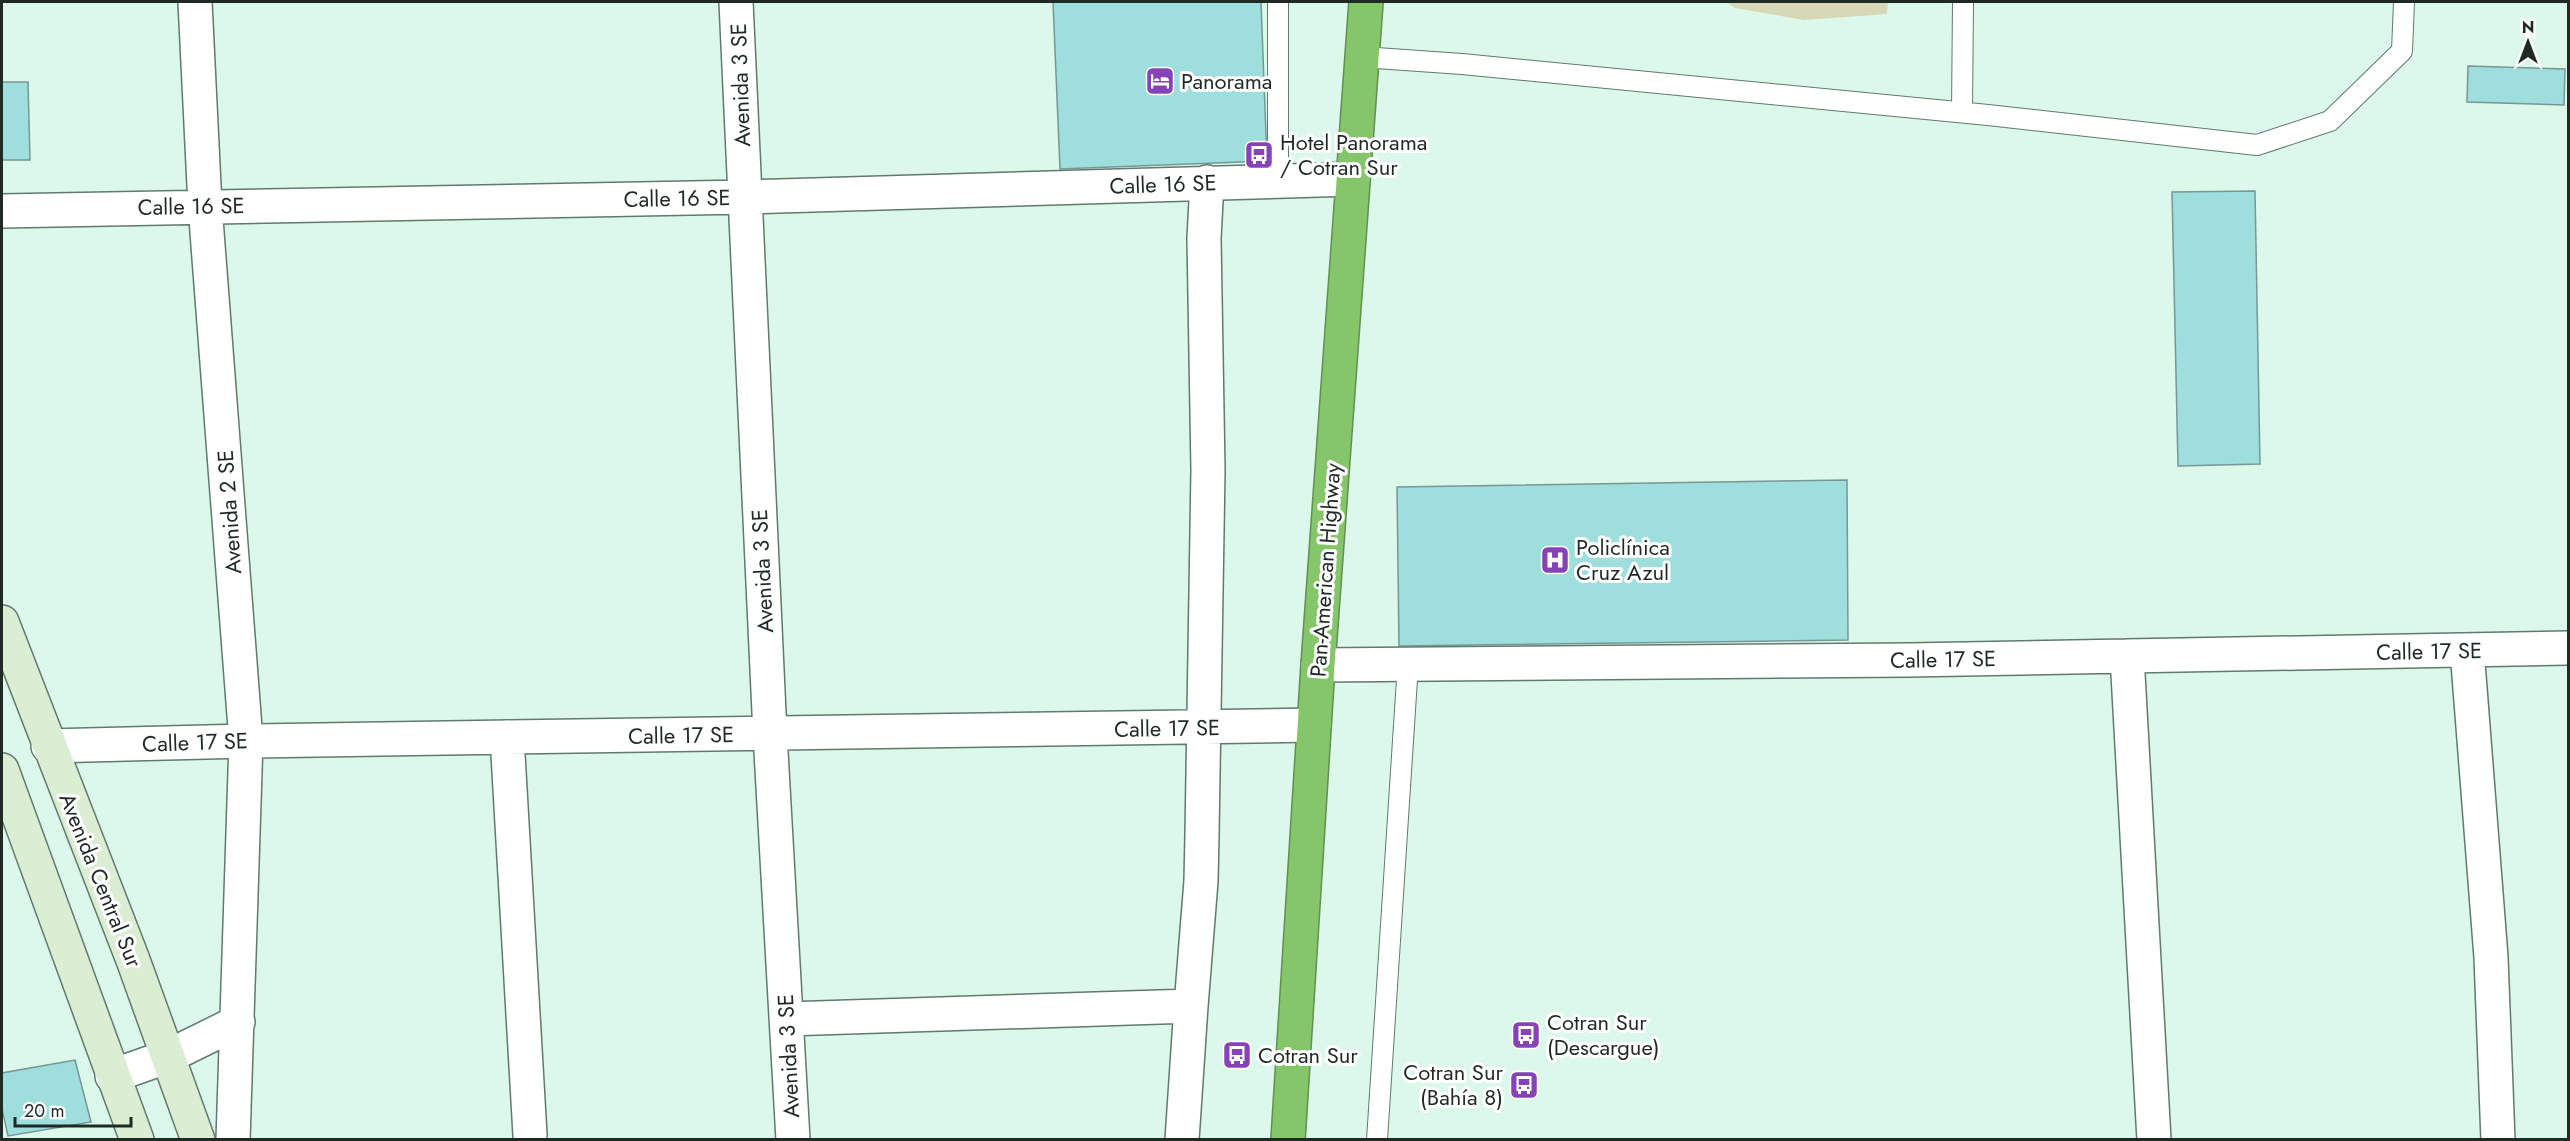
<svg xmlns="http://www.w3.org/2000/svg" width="2570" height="1141" viewBox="0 0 2570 1141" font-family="Jost,sans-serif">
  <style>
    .green { fill: #d7d8b6 }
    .building { fill: #9ededc; stroke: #779796; stroke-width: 1.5 }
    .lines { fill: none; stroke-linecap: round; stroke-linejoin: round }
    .lane-casing { stroke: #607a6e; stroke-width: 22 }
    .street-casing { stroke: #607a6e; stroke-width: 36 }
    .secondary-casing { stroke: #607a6e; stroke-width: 36 }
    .highway-casing { stroke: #628f52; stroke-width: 36 }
    .lane { stroke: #fff; stroke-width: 20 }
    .street { stroke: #fff; stroke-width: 33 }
    .secondary { stroke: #dbeed3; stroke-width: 33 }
    .highway { stroke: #86c66b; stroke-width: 33 }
    .labels { text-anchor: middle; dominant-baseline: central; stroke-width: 6; stroke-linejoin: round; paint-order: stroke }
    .poi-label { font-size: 22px; fill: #1f2a25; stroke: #fff; text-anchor: start }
    .street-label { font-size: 22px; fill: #1f2a25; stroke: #fff }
  </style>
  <rect width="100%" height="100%" fill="#dbf8ea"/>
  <path class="green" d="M1726,2H1888L1887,14L1804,20L1735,8Z"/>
  <path class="building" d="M1053,2H1261L1267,161L1060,169Z
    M2468,66L2565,69L2564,105L2467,102Z
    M2,82H28L30,160H2Z
    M2255,191L2260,464L2178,466L2172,192Z
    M1847,480L1848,640L1399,646L1397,487Z
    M75,1060L91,1122L8,1136L2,1109V1073Z"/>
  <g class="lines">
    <g class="lane-casing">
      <path id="lane" d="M1278,2V181
        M1362,57L1462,64L1988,115L2257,145L2330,121L2402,51L2404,2
        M1962,112L1963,2
        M1377,1140L1408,664"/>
    </g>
    <g class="street-casing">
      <path id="street" d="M195,2L205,206L246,741L233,1140
        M736,2L770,734L793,1140
        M2,211L744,197L1353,179
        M2467,650L2491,957L2498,1140
        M2127,656L2154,1140
        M1318,665L1909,660L2568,648
        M507,737L530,1135
        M48,746L246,741L1314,725
        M786,1019L1191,1006L1201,881L1202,835L1208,470L1204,238L1207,182
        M112,1076L169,1056L238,1022
        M1182,1140L1191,1006"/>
    </g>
    <g class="secondary-casing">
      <path id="secondary" d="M2,622L133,960L198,1140
        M2,770L137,1140"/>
    </g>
    <g class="highway-casing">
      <path id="highway" d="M1288,1140L1318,665L1366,2"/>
    </g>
    <use href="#lane" class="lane"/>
    <use href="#street" class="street"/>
    <use href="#secondary" class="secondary"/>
    <use href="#highway" class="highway"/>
  </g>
  <defs>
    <g id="hotel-square" transform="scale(1.5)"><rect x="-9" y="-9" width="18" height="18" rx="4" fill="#8643b7" stroke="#fff"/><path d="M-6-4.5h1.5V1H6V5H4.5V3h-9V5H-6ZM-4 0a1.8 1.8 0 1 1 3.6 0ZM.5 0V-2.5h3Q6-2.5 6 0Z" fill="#fff"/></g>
    <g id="bus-square" transform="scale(1.5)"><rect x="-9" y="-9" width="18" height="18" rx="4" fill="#8643b7" stroke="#fff"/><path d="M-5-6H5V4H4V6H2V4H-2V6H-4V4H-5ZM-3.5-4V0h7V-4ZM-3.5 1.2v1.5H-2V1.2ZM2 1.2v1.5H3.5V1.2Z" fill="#fff"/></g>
    <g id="hospital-square" transform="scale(1.5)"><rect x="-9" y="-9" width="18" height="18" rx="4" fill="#8643b7" stroke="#fff"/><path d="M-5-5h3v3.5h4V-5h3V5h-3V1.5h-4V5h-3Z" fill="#fff"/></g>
  </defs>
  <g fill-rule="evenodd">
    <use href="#hotel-square" x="1160" y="81"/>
    <use href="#bus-square" x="1259" y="155"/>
    <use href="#hospital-square" x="1555" y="560"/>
    <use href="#bus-square" x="1526" y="1035"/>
    <use href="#bus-square" x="1237" y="1055"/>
    <use href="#bus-square" x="1524" y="1085"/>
  </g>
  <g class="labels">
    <g class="poi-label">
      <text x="1181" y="81">Panorama</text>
      <text x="1280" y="142">Hotel Panorama<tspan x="1280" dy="25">/ Cotran Sur</tspan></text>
      <text x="1576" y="547">Policlínica<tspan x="1576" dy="25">Cruz Azul</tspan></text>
      <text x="1547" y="1022">Cotran Sur<tspan x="1547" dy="25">(Descargue)</tspan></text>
      <text x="1258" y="1055">Cotran Sur</text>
      <text x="1503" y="1072" text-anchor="end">Cotran Sur<tspan x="1503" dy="25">(Bahía 8)</tspan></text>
    </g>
    <g class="street-label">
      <text transform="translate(740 85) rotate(-92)">Avenida 3 SE</text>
      <text transform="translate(1163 184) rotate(-2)">Calle 16 SE</text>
      <text transform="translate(677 198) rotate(-1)">Calle 16 SE</text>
      <text transform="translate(191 206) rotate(-1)">Calle 16 SE</text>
      <text transform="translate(229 512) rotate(-94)">Avenida 2 SE</text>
      <text transform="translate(1325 570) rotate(-86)">Pan-American Highway</text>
      <text transform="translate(762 571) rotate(-93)">Avenida 3 SE</text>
      <text transform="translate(2429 651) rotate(-1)">Calle 17 SE</text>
      <text transform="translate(1943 659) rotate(-1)">Calle 17 SE</text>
      <text transform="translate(1167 728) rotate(-1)">Calle 17 SE</text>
      <text transform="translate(681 735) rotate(-1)">Calle 17 SE</text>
      <text transform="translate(195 742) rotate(-2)">Calle 17 SE</text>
      <text transform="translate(101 880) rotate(68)">Avenida Central Sur</text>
      <text transform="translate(788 1056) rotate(-93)">Avenida 3 SE</text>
    </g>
  </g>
  <rect width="2570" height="1141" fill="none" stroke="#1f2a25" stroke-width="6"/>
  <g transform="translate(2528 42)" stroke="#ffffff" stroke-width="4.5" paint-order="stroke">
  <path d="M0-4.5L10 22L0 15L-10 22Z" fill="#1f2a25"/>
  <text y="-9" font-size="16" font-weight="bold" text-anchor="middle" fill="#1f2a25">N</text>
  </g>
  <path d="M15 1117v9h116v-9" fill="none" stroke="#1f2a25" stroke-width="3"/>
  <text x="24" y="1117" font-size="18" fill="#1f2a25" stroke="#ffffff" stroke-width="4.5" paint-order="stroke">20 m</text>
</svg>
